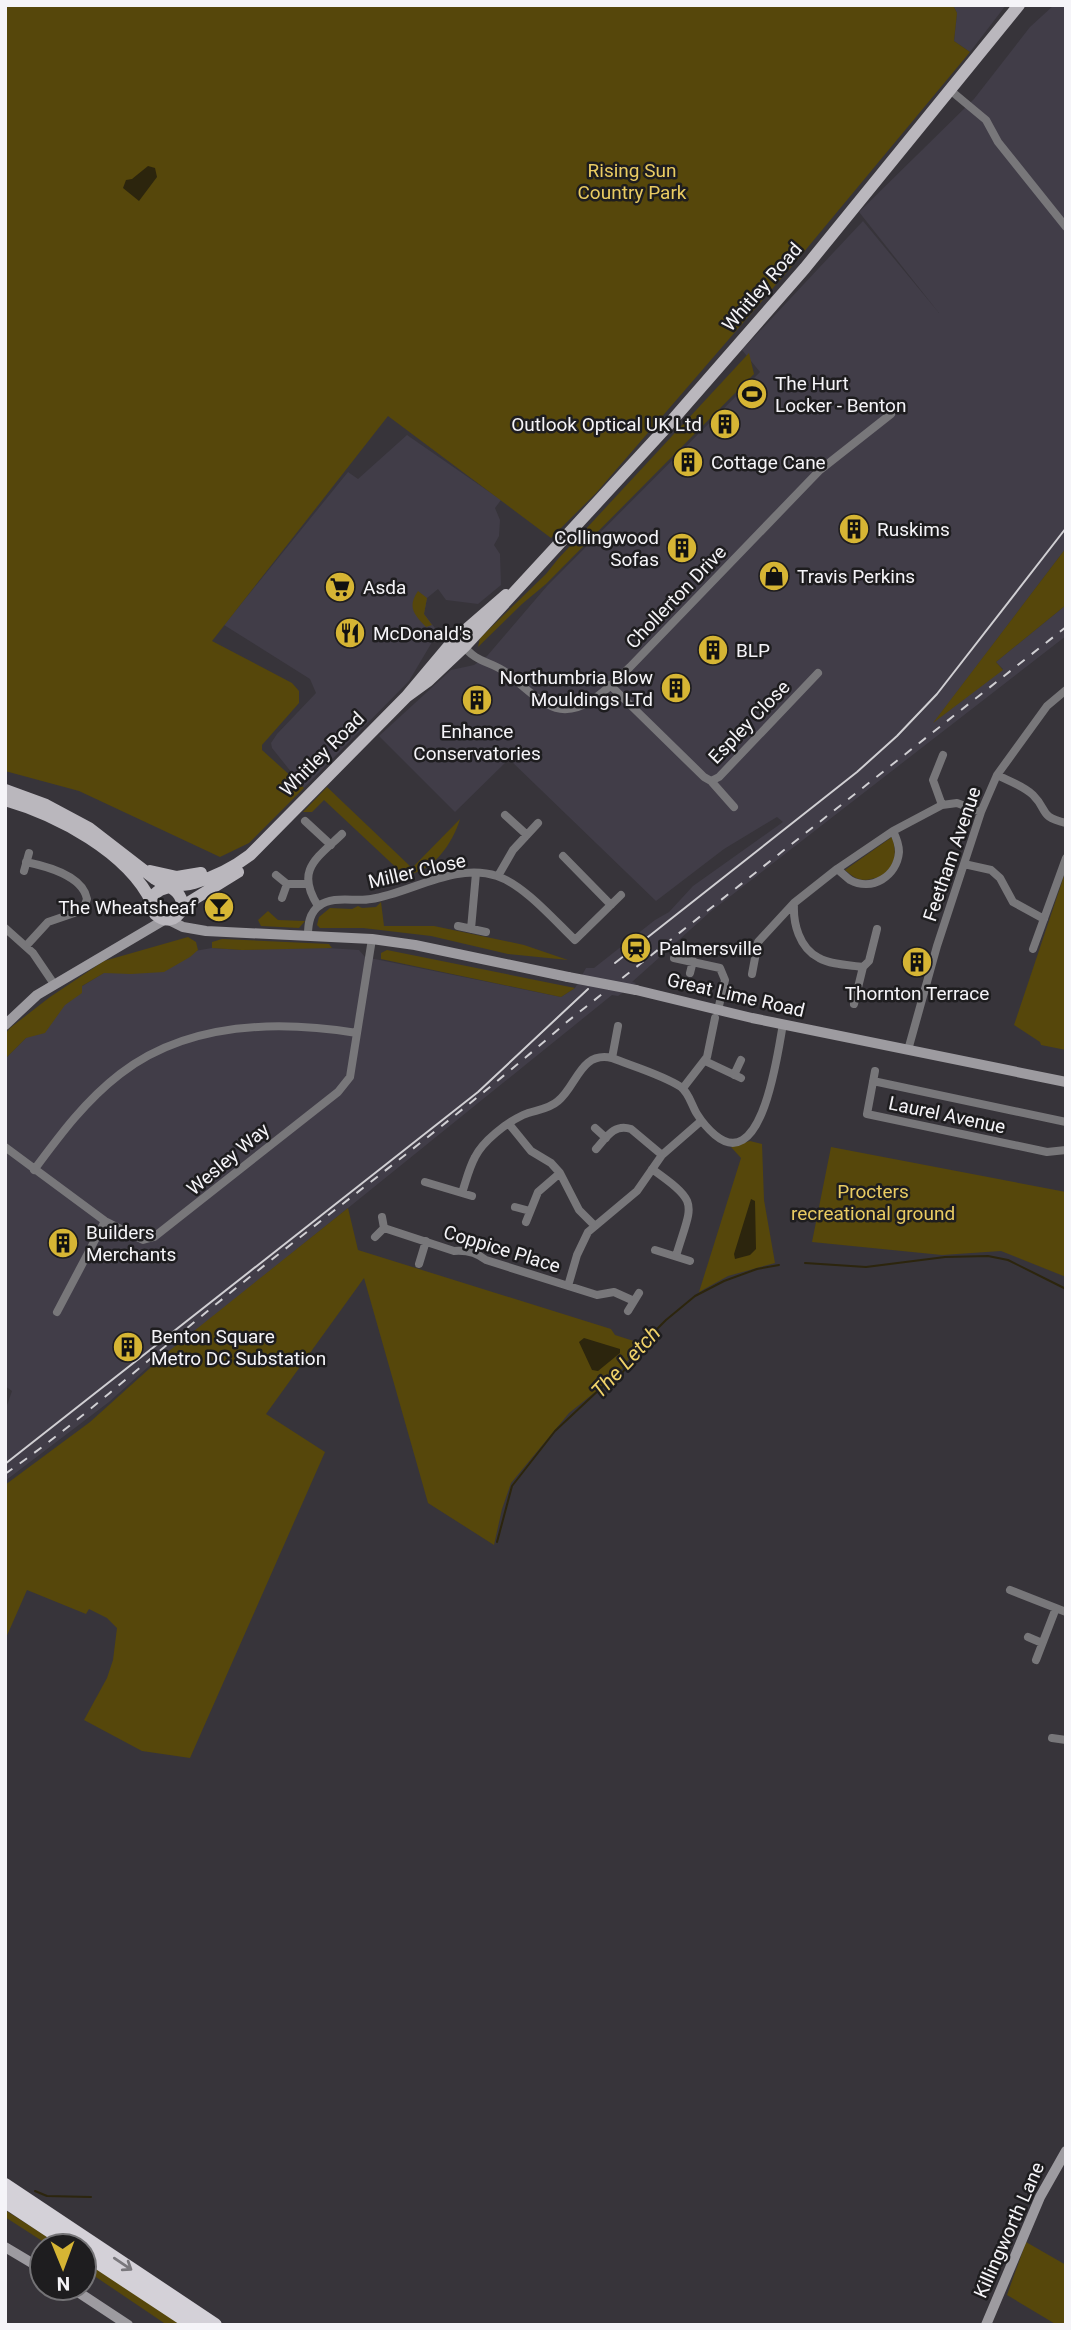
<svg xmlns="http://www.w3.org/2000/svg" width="1071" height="2330" viewBox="0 0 1071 2330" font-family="Roboto,sans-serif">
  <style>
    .built { fill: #413d48 }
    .green { fill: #56470b }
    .water { fill: #2c250d }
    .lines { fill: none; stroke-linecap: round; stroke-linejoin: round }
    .stream { stroke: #2c250d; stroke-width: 2 }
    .street { stroke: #78777a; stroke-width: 8 }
    .secondary { stroke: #9d9ba0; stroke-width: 10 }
    .primary { stroke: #bab7bd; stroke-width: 12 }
    .highway { stroke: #d4d1d8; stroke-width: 14 }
    .tram { stroke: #d0cfd3; stroke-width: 2 }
    .rail { stroke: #d0cfd3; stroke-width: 2; stroke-dasharray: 9 9; stroke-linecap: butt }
    .secondary-bridge { stroke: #9d9ba0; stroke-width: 10 }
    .oneway { stroke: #79777c }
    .labels { text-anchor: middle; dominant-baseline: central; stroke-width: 5; stroke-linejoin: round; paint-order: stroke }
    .park-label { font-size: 19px; fill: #e9cb62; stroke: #1e1d1f }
    .street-label { font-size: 19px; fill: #f5f4f8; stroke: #1e1d1f }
    .poi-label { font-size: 19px; fill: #f5f4f8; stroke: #1e1d1f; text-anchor: start }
    .water-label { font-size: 21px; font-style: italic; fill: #f0d269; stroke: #1e1d1f }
  </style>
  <rect width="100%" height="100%" fill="#37343a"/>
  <path class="built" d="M953,5H1006L970,52L954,41L957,13Z
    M1054,5H1066V548L935,721L1003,669L996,662L1066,605V636L710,912L632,982L636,983L618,996L612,995L171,1351L167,1350L109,1402L5,1481V1411L12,1391L5,1386V1059L26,1038L52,1005L118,964L212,948L242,950L311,947L359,950L365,957L561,997L575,988L586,968H594L655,920L669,912L693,886L783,822L777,817L724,849L656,901L509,759L455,812L379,736L451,670L474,665L487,656L547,586L760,372L742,350L863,221L939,313L859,212L974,99L1030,27Z
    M407,435L501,500L495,508L500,520L499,536L494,545L500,554L501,585L478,604L446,600L438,589L427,598L424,614L438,632L409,681L304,788L272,748L271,743L277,734L316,693L310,679L224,625L348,472L358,479Z"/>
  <path class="green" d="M5,5H953L957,13L954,41L970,52L798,259L596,493L551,538L388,416L212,641L292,683L299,691V703L262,745V750L304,788L249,843L220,857L79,791L5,771Z
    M749,353L754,374L546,584L522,604L478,647L480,638L546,574L558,559Z
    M1066,548V605L996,662L1003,670L933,723Z
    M418,591L427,598L424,614L432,625L426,627C414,614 407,607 418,591Z
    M327,787L412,868L460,819C453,843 431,876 403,874L324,800L312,812H303Z
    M892,837C898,855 895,871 876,878C871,879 864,881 859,879C854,878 849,873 845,870Z
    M1066,870V1050L1041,1045L1040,1042L1014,1025Z
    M381,902L384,926H434L524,945L568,960L508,954L431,936L363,928H320L317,925L319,917L330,908L352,909L358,906L362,908L376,907Z
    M268,911L278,920L305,921L299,928L261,926L258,920Z
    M188,937L196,942L198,950L190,957L164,972L131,974L104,973L82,986V993L65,1005L45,1033L26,1038L5,1059V1034L10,1028L50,997L104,961Z
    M222,939L329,944L332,948L242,950L212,948V942Z
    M387,950L575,988L561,997L381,959V953Z
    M750,1141L762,1144L764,1200L775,1263L728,1276L699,1292L741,1158L731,1147Z
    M831,1147L1066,1192V1277L1001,1251L942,1255L812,1242Z
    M348,1208L358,1250L611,1329L615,1335L640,1343L619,1373L569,1413L511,1483L502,1509L494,1545L428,1503L364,1278L266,1414L325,1452L190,1758L142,1751L84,1720L107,1678L113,1660L117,1628L107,1618L89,1609L86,1614L27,1590L5,1640V1485L90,1422L169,1351Z
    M5,2210L62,2246H50L5,2217Z
    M1026,2242L1066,2265V2325H1057L1007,2295Z
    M84,2260L182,2325H167L84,2269Z"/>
  <path class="water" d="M148,166L155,168L157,177L139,201L123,188L126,180L132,179Z
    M751,1199L755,1201L756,1249L750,1255L735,1259L734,1254Z
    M584,1338L620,1349V1353L598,1371L592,1370L579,1342Z"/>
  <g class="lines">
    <path class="stream" d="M805,1263L866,1267L945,1257L988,1256L1008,1260L1066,1289
      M497,1542L512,1486L555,1431L602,1387L620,1376L646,1340L666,1320L695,1296L724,1281L757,1269L779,1265
      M35,2191L47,2196L91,2197"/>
    <path class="street" d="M950,90L986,120L998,142L1066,227
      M462,644C477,664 489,660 507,673C521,684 538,702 556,708C584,716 612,684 630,667L820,470L891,414
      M610,685L704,777L711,781L719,777L818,673
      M997,775C1009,781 1024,786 1033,795C1049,811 1038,816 1066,823
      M711,781L734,807
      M942,805L933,780L943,755
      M505,815L527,835
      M305,821L331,845
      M563,856L611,905
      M964,864L991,870L1000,878L1013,902L1044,919
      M837,869C841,872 846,877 850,880C872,892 897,876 899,852C899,844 896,837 893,831
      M24,871L29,853
      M276,875L287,884L282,898
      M498,876L513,850L538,823
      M287,884H307
      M794,904C793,923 799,948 819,958C831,965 850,965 863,967L869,961L877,929
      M318,906C295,870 316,859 342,834
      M458,926L486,932
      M5,928L33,953L54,984
      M471,929L476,873
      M308,935C308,925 309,913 319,906C333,895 355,902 371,899C411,893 455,862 497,876C524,885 554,920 575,940L621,895
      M26,946L48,922L83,910L87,899C83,876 46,866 26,862
      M1033,949L1066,858
      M674,958L720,968L725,980L718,1010
      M690,973L693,961
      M752,974L758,942L794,903L837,869L893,831L942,805L957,803L981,812
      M854,1004L863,967
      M908,1050L937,946L981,812L997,775L1047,706L1066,690
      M612,1058L618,1026
      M705,1061L741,1078
      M875,1071L867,1114L1047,1152L1066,1150
      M734,1075L741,1060
      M873,1081L1066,1122
      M683,1088L707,1057L715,1018
      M509,1124L531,1151L551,1163L560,1173L579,1210L594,1225
      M595,1128L606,1138
      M5,1147L105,1221L143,1240L154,1237L338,1092L350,1077L372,939
      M596,1149C606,1138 614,1123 631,1129L662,1155
      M652,1169C701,1204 692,1202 676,1256
      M34,1170C60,1135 85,1101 120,1074C187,1022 276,1020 357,1033
      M425,1182L472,1196
      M462,1193C466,1181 469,1168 475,1157C483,1141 506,1123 523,1115C534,1110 548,1110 558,1101C577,1086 580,1051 612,1058C632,1066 663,1075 681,1087C689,1093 692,1106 697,1114C702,1122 708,1129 715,1135C763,1175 778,1050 783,1024
      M515,1207L530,1211
      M526,1222L538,1192L560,1173
      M384,1228L454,1251C466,1250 476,1252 486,1260L597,1295L614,1292L634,1301
      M375,1237L384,1228L382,1217
      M655,1250L690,1261
      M419,1264L426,1241
      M568,1286L577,1255L588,1232L637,1191L662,1155L701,1121
      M628,1311L639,1293
      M57,1312L105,1221
      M1010,1590L1066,1612
      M1028,1637L1042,1643
      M1036,1660L1056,1608
      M1052,1738L1066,1740"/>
    <path class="secondary" d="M169,920L183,927L206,931L372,939L415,945L568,977
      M636,990L752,1018L1066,1082
      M5,1025L37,995L164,920
      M5,2247L42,2269
      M72,2288L128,2325
      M986,2325L1040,2197L1066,2151"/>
    <path class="primary" d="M406,697L428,681L464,647L662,432L805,268L1019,5
      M5,790L46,805L89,828L155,879C168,887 184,890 182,909C176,921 165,923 155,914C152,907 150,899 156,893C164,885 184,886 194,883C215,877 233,868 250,855L406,697L453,641L506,595
      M5,800C57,815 128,852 152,903
      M150,871L177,877L201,873
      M183,906L238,872"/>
    <path class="highway" d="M5,2185L215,2325
      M5,2201L73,2246
      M84,2253L193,2325"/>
    <path class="tram" d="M615,963L857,772L897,736L937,694L1066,528
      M5,1464L478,1092L588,989"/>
    <path class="rail" d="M5,1474C81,1421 148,1359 220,1301C336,1207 456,1119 568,1021L1066,627"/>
    <path class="secondary-bridge" d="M568,977L636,990"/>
  </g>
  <defs><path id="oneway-shaft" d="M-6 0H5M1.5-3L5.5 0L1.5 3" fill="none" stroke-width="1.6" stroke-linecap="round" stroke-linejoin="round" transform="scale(1.75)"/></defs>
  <use class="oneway" href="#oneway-shaft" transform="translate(123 2264) rotate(34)"/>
  <defs>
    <g id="stadium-disc" transform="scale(1.575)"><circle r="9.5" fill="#d6b534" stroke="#1e1d1f"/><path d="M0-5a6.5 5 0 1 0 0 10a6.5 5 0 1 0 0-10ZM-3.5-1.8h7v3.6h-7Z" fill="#111"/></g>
    <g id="building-disc" transform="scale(1.575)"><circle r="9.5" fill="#d6b534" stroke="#1e1d1f"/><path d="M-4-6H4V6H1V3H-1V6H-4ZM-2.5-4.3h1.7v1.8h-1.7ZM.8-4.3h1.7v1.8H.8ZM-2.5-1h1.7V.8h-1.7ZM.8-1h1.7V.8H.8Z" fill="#111"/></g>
    <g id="shop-disc" transform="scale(1.575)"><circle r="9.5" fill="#d6b534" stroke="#1e1d1f"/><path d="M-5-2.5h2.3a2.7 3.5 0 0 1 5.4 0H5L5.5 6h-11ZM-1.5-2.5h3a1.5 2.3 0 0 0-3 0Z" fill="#111"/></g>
    <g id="supermarket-disc" transform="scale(1.575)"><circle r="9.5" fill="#d6b534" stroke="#1e1d1f"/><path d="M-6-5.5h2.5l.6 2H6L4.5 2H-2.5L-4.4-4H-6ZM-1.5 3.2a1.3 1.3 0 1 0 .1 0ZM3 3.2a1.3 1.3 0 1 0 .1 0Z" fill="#111"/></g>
    <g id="restaurant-disc" transform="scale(1.575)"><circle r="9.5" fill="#d6b534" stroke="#1e1d1f"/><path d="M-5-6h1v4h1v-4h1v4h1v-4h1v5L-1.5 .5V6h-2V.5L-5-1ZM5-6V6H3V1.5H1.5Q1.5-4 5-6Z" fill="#111"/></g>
    <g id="bar-disc" transform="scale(1.575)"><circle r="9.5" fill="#d6b534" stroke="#1e1d1f"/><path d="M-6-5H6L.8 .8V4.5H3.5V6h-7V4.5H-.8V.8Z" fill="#111"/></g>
    <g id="station-disc" transform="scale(1.575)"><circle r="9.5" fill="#d6b534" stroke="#1e1d1f"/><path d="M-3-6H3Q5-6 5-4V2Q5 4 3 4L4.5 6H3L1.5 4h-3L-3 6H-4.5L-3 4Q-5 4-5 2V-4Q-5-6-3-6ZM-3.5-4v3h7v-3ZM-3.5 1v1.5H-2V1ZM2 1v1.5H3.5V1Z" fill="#111"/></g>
  </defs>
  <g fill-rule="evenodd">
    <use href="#stadium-disc" x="752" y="394"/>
    <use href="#building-disc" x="725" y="424"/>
    <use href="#building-disc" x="688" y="462"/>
    <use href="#building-disc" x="854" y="529"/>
    <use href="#building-disc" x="682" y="548"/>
    <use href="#shop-disc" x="774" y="576"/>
    <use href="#supermarket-disc" x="340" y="587"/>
    <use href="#restaurant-disc" x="350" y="633"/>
    <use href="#building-disc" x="713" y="650"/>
    <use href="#building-disc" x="676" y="688"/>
    <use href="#building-disc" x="477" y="700"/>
    <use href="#bar-disc" x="219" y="907"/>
    <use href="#station-disc" x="636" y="948"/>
    <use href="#building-disc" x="917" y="962"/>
    <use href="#building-disc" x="63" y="1243"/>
    <use href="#building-disc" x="128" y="1347"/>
  </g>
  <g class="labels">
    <g class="park-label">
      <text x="632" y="170">Rising Sun<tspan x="632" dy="22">Country Park</tspan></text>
      <text x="873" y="1191">Procters<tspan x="873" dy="22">recreational ground</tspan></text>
    </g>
    <g class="street-label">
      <text transform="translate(762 287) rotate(-49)">Whitley Road</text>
      <text transform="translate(676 597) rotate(-46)">Chollerton Drive</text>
      <text transform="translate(749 722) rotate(-46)">Espley Close</text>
      <text transform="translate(322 754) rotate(-45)">Whitley Road</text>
      <text transform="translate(952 854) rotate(-71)">Feetham Avenue</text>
      <text transform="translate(417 871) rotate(-13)">Miller Close</text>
      <text transform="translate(736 995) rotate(13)">Great Lime Road</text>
      <text transform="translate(947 1115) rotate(12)">Laurel Avenue</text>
      <text transform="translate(228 1159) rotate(-40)">Wesley Way</text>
      <text transform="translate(502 1249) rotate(17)">Coppice Place</text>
      <text transform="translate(1009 2230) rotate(-66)">Killingworth Lane</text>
    </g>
    <g class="poi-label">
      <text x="775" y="383">The Hurt<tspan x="775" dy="22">Locker - Benton</tspan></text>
      <text x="702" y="424" text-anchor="end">Outlook Optical UK Ltd</text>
      <text x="711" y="462">Cottage Cane</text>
      <text x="877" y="529">Ruskims</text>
      <text x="659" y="537" text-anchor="end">Collingwood<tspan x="659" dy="22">Sofas</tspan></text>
      <text x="797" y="576">Travis Perkins</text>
      <text x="363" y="587">Asda</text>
      <text x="373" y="633">McDonald's</text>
      <text x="736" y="650">BLP</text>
      <text x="653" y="677" text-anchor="end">Northumbria Blow<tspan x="653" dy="22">Mouldings LTd</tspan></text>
      <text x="477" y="731" text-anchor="middle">Enhance<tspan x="477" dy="22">Conservatories</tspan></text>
      <text x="196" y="907" text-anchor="end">The Wheatsheaf</text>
      <text x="659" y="948">Palmersville</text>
      <text x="917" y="993" text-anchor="middle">Thornton Terrace</text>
      <text x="86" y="1232">Builders<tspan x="86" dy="22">Merchants</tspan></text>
      <text x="151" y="1336">Benton Square<tspan x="151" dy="22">Metro DC Substation</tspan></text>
    </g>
    <g class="water-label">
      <text transform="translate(626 1362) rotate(-47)">The Letch</text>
    </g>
  </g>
  <rect width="1071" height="2330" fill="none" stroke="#f5f4f8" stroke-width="14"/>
  <g transform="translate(63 2267) rotate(179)"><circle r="33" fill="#1e1d1f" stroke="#747376" stroke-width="2"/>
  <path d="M0-5L12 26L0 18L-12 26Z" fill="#d6b534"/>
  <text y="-10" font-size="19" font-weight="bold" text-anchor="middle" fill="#f5f4f8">N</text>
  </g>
</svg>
